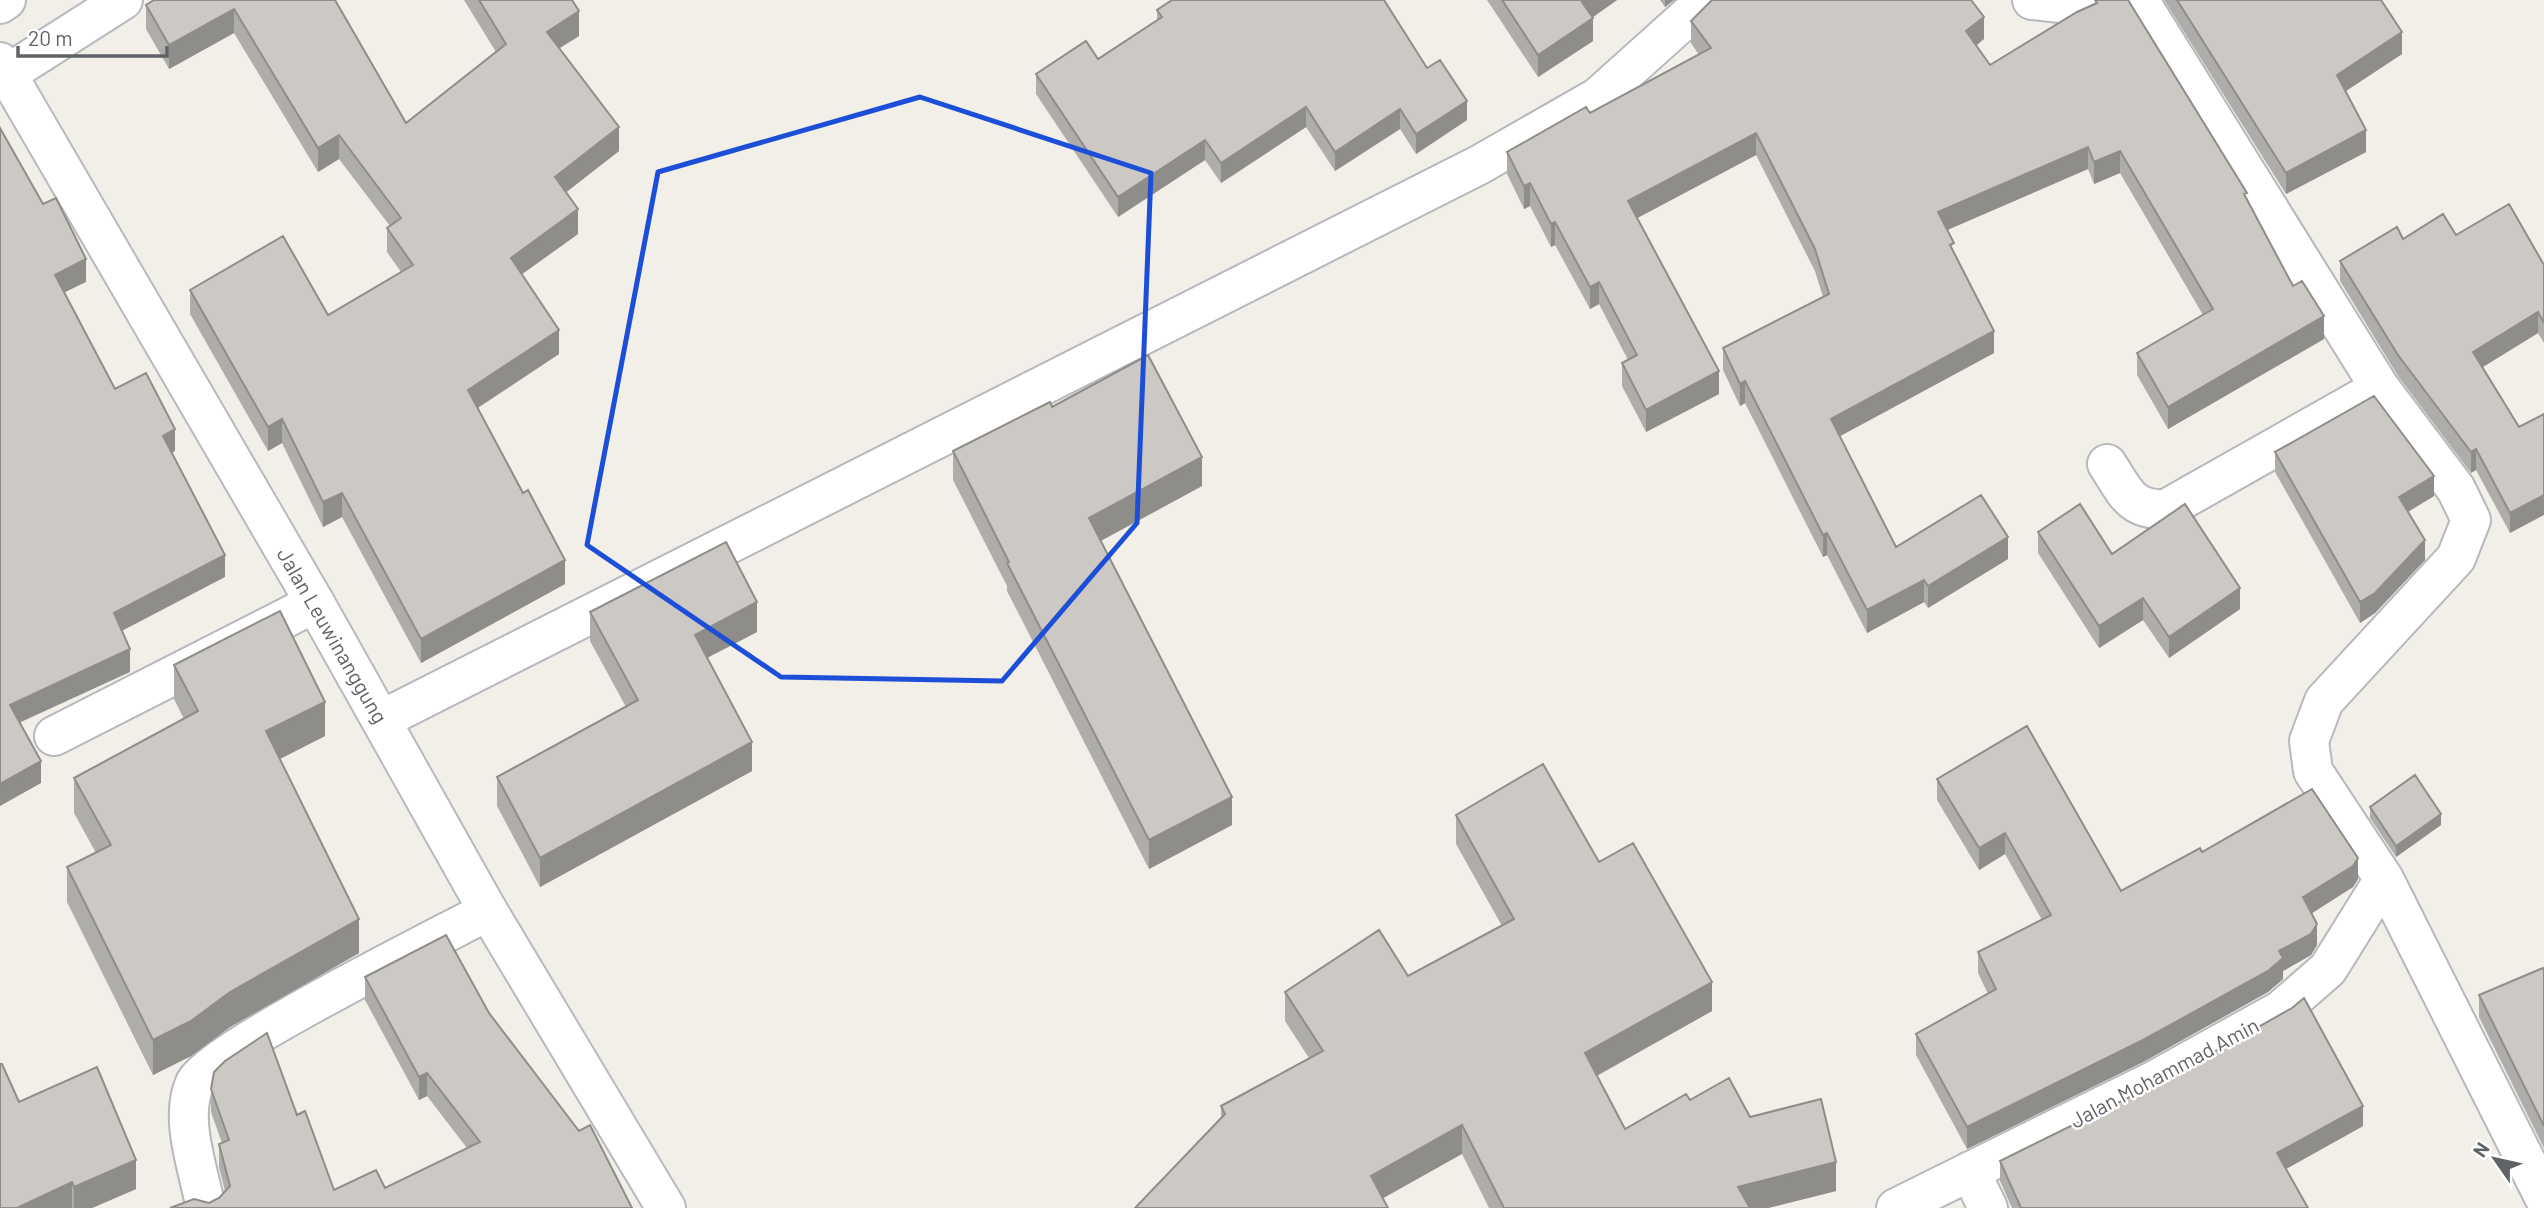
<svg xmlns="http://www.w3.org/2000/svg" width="2544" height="1208" viewBox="0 0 2544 1208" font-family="Barlow,sans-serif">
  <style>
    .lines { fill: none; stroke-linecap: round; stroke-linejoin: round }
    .street-casing { stroke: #b5b8bc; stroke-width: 42 }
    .secondary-casing { stroke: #b6babf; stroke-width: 42 }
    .street { stroke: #fff; stroke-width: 38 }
    .secondary { stroke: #fff; stroke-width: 38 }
    .wall { fill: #afada9 }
    .shaded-wall { fill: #8f8d89 }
    .building { fill: #ccc9c4; stroke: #8f8d89; stroke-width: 2 }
    .marked { fill: none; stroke: #1d4ed8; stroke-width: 5; stroke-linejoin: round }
    .labels { text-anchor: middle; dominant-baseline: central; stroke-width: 5; stroke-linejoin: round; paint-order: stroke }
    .street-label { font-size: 21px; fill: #5f6368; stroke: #fff }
  </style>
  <rect width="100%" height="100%" fill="#f1efe8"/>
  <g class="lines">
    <g class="street-casing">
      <path id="street" d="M2032,0L2069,4L2086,0
        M2139,0L2380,388L2456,489L2471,520L2456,558L2324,701L2309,741L2313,771L2384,879L2544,1197
        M2107,464C2125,491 2130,511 2166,509L2380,388
        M381,720L1479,165L1598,97L1706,0
        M54,736L315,603
        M1970,1171L1988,1208
        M205,1204C198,1168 179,1118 195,1083C211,1050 441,936 488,911
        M1896,1208L2153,1081L2281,1010L2328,969L2384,879"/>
    </g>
    <g class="secondary-casing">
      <path id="secondary" d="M0,4L6,0
        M0,62L315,603L488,911L666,1208
        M7,74L123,0"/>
    </g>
    <use href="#street" class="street"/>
    <use href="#secondary" class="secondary"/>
  </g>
  <path class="wall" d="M335,0L406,123L496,52L464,0H572L579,36L559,48L619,151L566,192L578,234L522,274L559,354L478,408L565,584L421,663L342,517L323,527L282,443L268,451L190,314V290L328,315L401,272L387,252V228L390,226L339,159L318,172L234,33L169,69L146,29V5Z
    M1487,0H1617L1592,17L1593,41L1538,77Z
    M1660,0H1674L1665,7Z
    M2095,0L2247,199L2293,286L2324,339L2168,429L2137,375V353L2203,315L2120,173L2094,184L2088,169L1947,230L1954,254L1994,353L1840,436L1896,547L2008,559L1928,608L1924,602L1867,633L1827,555L1823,557L1745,403L1740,406L1723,370V348L1823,297L1815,271L1756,155L1637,218L1719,394L1646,432L1622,386V363L1628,360L1599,304L1590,309L1555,245L1551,247L1530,206L1524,209L1507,174V152L1590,113L1699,55L1691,43V21L1984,39L1976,45L1990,65L2095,4Z
    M2164,0H2381L2402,54L2345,91L2366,152L2286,194Z
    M1157,10L1427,68L1467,120L1416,154L1400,129L1335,171L1306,127L1221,183L1205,160L1118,217L1036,94V74L1098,59L1157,20Z
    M2456,235L2544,265V343L2538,333L2483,367L2519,427L2510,533L2476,470L2471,473L2398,376L2340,281V261L2403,239Z
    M1052,407L1202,486L1101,541L1232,825L1149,869L1007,591V586L953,480V451Z
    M2275,452L2434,496L2408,512L2425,560L2375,613L2360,623L2275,472Z
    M2038,532L2240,609L2169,658L2143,620L2099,648L2038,553Z
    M590,612L757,632L707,658L752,771L540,887L497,806V777L626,707L590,641Z
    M174,665L325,736L280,759L359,953L230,1027L191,1056L153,1075L67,902V867L96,853L74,813V778L184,719L174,699Z
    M1937,779L2121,891L2202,852L2358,879L2353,887L2311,913L2317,945L2311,955L2283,971V979L2268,992L2143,1062L1967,1149L1916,1055V1034L1988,994L1978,973V952L2042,920L2005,854L1979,870L1937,800Z
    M2370,807L2441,825L2396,857L2370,818Z
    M1456,815L1599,862L1712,1011L1597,1076L1625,1129L1690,1100L1750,1117L1836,1191L1768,1208H1489L1462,1154L1221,1119V1106L1309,1058L1285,1021V992L1408,976L1502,926L1456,844Z
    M2544,970V1148L2479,1017V995Z
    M365,977L489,1013L632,1208L209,1203L219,1198L225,1191L219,1167V1144L222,1143L211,1112V1089L297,1115L334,1190L385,1188L467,1148L427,1096L419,1100L365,1000Z
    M19,1102L136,1189L92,1208H0Z
    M2363,1126L2286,1169L2308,1208H2012L2000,1181V1161Z"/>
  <path class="shaded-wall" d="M1585,0H1617L1582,25V2Z
    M1665,0H1674L1665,7Z
    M234,9V33L169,69V45Z
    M579,11V36L547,56V32Z
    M1984,17V39L1966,54V31Z
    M1593,18V41L1538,77V55Z
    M2402,32V54L2337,97V75Z
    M1467,101V120L1416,154V134Z
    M1306,107V127L1221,183V163Z
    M1400,109V129L1335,171V152Z
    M619,127V151L555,201V177Z
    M2366,130V152L2286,194V173Z
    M1756,133V155L1628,223V201Z
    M339,135V159L318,172V148Z
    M1205,140V160L1118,217V197Z
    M2088,147V169L1938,234V212Z
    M2120,151V173L2094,184V162Z
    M1530,183V206L1524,209V186Z
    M578,209V234L511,282V258Z
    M1555,222V245L1551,247V224Z
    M86,259V282L55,297V275Z
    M1599,282V304L1590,309V287Z
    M2538,312V333L2473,373V352Z
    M2324,316V339L2168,429V407Z
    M559,330V354L468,414V390Z
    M1994,331V353L1831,441V419Z
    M1719,371V394L1646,432V410Z
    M1745,381V403L1740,406V384Z
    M282,419V443L268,451V427Z
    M175,429V451L163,458V436Z
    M2476,449V470L2471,473V452Z
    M1202,457V486L1089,547V518Z
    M2434,476V496L2399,517V497Z
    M342,493V517L323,527V502Z
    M2544,495V515L2510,533V513Z
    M1827,533V555L1823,557V535Z
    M2008,537V559L1928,608V586Z
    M2425,540V560L2375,613L2360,623V602Z
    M225,555V577L114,635V613Z
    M565,560V584L421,663V639Z
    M1924,580V602L1867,633V610Z
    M2240,588V609L2169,658V637Z
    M2143,598V620L2099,648V626Z
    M757,602V632L695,664V635Z
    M130,649V672L10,727V705Z
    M325,702V736L266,766V731Z
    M752,742V771L540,887V858Z
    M41,761V783L0,806V784Z
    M1232,797V825L1149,869V840Z
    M2441,814V825L2396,857V846Z
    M2005,833V854L1979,870V848Z
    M2358,858V879L2353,887L2303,919V897Z
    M359,919V953L230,1027L191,1056L153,1075V1040L230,992Z
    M2317,924V945L2311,955L2283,971V979L2268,992L2143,1062L1967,1149V1127L2279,951Z
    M1712,982V1011L1585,1082V1053Z
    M427,1073V1096L419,1100V1077Z
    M2363,1106V1126L2277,1174V1153Z
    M1462,1125V1154L1371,1205V1176Z
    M136,1160V1189L92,1208H74V1187Z
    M1836,1162V1191L1768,1208H1738V1187Z
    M72,1182V1208H17Z"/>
  <path class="building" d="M154,0H335L406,123L506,44L479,0H572L579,11L547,32L619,127L555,177L578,209L511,258L559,330L468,390L523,493L528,490L565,560L421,639L342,493L323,502L282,419L268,427L190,290L283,236L328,315L413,265L387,228L401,218L339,135L318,148L234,9L169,45L146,5Z
    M1172,0H1384L1427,68L1440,60L1467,101L1416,134L1400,109L1335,152L1306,107L1221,163L1205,140L1118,197L1036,74L1086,41L1098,59L1162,17L1157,10Z
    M1502,0H1585L1582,2L1593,18L1538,55Z
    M1712,0H1971L1984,17L1966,31L1990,65L2077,12L2097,3L2095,0H2128L2247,193L2244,194L2293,286L2302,281L2324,316L2168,407L2137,353L2213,309L2120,151L2094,162L2088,147L1938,212L1954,243L1950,245L1994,331L1831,419L1896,547L1981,495L2008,537L1928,586L1924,580L1867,610L1827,533L1823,535L1745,381L1740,384L1723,348L1829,294L1815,249L1756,133L1628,201L1719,371L1646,410L1622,363L1637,355L1599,282L1590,287L1555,222L1551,224L1530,183L1524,186L1507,152L1586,107L1590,113L1711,48L1691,21Z
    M2177,0H2381L2402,32L2337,75L2366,130L2286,173Z
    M0,128L43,204L56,198L86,259L55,275L115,389L146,373L175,429L163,436L225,555L114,613L130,649L10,705L41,761L0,784Z
    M2509,204L2544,265V323L2538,312L2473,352L2519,427L2544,414V495L2510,513L2476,449L2471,452L2398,355L2340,261L2397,227L2403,239L2443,214L2456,235Z
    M1148,355L1202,457L1089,518L1232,797L1149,840L1007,563L1009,562L953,451L1050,402L1052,407Z
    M2374,396L2434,476L2399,497L2425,540L2375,593L2360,602L2275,452Z
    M2080,504L2112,554L2185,504L2240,588L2169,637L2143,598L2099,626L2038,532Z
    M726,542L757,602L695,635L752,742L540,858L497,777L638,700L590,612Z
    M280,611L325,702L266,731L359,919L230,992L191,1021L153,1040L67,867L111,845L74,778L198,711L174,665Z
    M2027,726L2121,891L2200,848L2202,852L2312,789L2358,858L2353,866L2303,897L2317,924L2311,934L2279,951L2283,958L2268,971L2143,1040L1967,1127L1916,1034L1996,989L1978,952L2051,915L2005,833L1979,848L1937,779Z
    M1543,764L1599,862L1633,843L1712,982L1585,1053L1625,1129L1686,1094L1690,1100L1729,1078L1750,1117L1821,1099L1836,1162L1738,1187L1750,1208H1504L1462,1125L1371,1176L1388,1208H1135L1225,1114L1221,1106L1323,1051L1285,992L1379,930L1408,976L1514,919L1456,815Z
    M2415,775L2441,814L2396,846L2370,807Z
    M446,935L489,1013L579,1131L590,1125L632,1208H170L194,1199L209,1203L219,1198L230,1186L219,1144L229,1140L211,1089L214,1072L225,1061L267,1033L297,1115L305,1111L334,1190L376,1170L385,1188L480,1142L427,1073L419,1077L365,977Z
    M2543,968L2544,970V1126L2479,995Z
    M2304,998L2363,1106L2277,1153L2308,1208H2021L2000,1161L2164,1080L2292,1008Z
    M0,1064H2L19,1102L97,1067L136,1160L74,1187L72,1182L17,1208H0Z"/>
  <path class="marked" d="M920,97L1151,173L1137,523L1002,681L781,677L587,545L658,172Z"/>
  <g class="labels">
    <g class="street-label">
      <text transform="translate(333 635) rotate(60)">Jalan Leuwinanggung</text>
      <text transform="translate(2164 1072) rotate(-28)">Jalan Mohammad Amin</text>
    </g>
  </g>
  <g transform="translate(2495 1159) rotate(304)" stroke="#ffffff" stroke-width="5" paint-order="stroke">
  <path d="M0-5L12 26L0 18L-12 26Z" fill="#5f6368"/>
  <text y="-10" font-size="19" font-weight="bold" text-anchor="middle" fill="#5f6368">N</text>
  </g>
  <path d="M18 46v10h149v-10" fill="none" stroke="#5f6368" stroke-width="3.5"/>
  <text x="28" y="46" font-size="21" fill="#5f6368" stroke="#ffffff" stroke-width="5" paint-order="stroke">20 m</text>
</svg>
